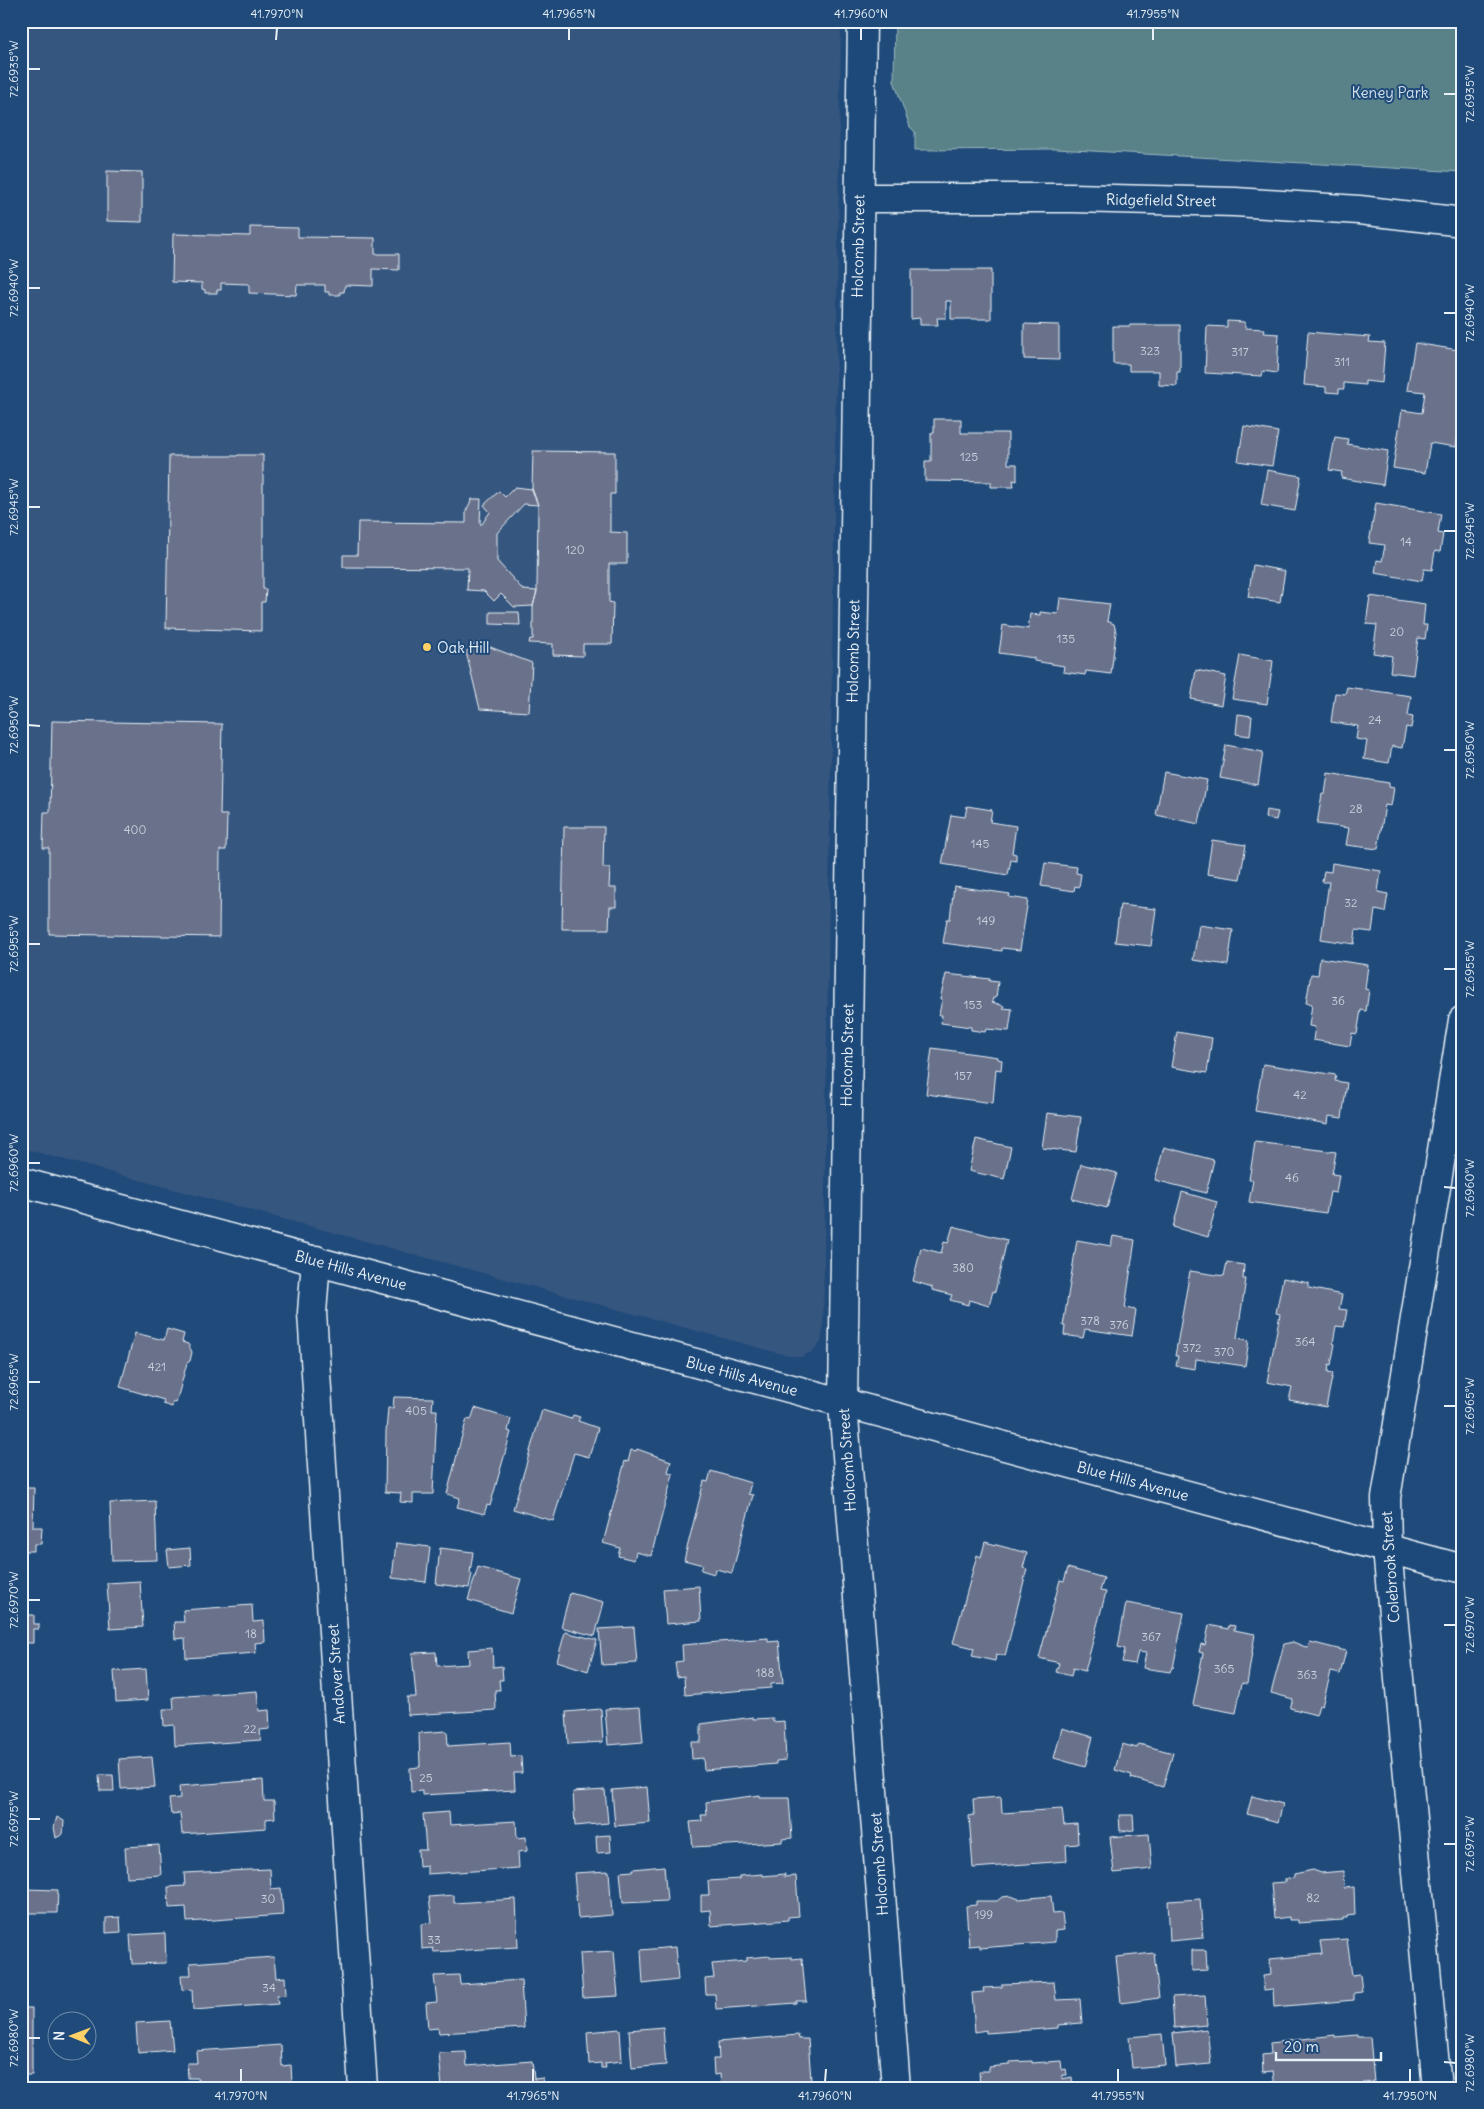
<svg xmlns="http://www.w3.org/2000/svg" width="1484" height="2109" viewBox="0 0 1484 2109" font-family="Delius,sans-serif">
  <style>
    .built { fill: #36567f }
    .green { fill: #588288; stroke: #a0bac0 }
    .building { fill: #6a728b; stroke: #e8f1f8 }
    .lines { fill: none; stroke-linecap: round; stroke-linejoin: round }
    .street-casing { stroke: #e8f1f8; stroke-width: 31 }
    .secondary-casing { stroke: #e8f1f8; stroke-width: 31 }
    .street { stroke: #1f4a7a; stroke-width: 28 }
    .secondary { stroke: #1f4a7a; stroke-width: 28 }
    .ticks { fill: none; stroke: #e8f1f8; stroke-width: 2 }
    .poi-dot { fill: #ffd166; stroke: #1f4a7a; stroke-width: 2 }
    .labels { text-anchor: middle; dominant-baseline: central; stroke-width: 4; stroke-linejoin: round; paint-order: stroke }
    .number-label { font-size: 12px; fill: #c8d1dd }
    .park-label { font-size: 15px; fill: #d2e0e7; stroke: #1f4a7a }
    .street-label { font-size: 15px; fill: #e8f1f8; stroke: #1f4a7a }
    .poi-label { font-size: 15px; fill: #e8f1f8; stroke: #1f4a7a; text-anchor: start }
    .neatline { fill: none; stroke: #e8f1f8; stroke-width: 2 }
    .ticks-label { font-size: 12px; text-anchor: middle; fill: #e8f1f8 }
  </style>
  <rect width="100%" height="100%" fill="#1f4a7a"/>
  <filter id="ink" filterUnits="userSpaceOnUse"><feTurbulence type="fractalNoise" baseFrequency=".02" numOctaves="2"/><feDisplacementMap in="SourceGraphic" scale="10" xChannelSelector="R" yChannelSelector="G"/><feConvolveMatrix kernelMatrix="1 2 1 2 8 2 1 2 1" color-interpolation-filters="sRGB"/></filter>
  <g filter="url(#ink)">
    <path class="built" d="M21,21H841L823,1330L821,1342L813,1351L801,1357L789,1356L21,1148Z"/>
    <path class="green" d="M895,21H1463V172L1056,149L915,150V132L910,127L894,81Z"/>
    <path class="building" d="M107,171L142,172V222L107,221Z
      M250,227L298,228V237L375,238V254H399V270L373,269V286L345,285L344,292H340V295H329V292H325V285H297L296,295L249,293V284L221,283V290H217V293H205V290L202,289V283L172,282L173,234L250,236Z
      M911,270H991V319H951V301H946V318H937L938,325H920V318L911,319Z
      M1227,321L1245,322V328L1265,329L1264,333L1279,334L1277,373L1263,371L1262,376L1205,373L1207,326L1227,327Z
      M1024,324L1059,325V360L1024,359Z
      M1130,325H1180V372H1177V386L1159,385V371H1129V364H1113V326H1130Z
      M1308,332L1370,337L1369,342L1385,343L1382,383L1365,381V385L1344,383V389H1339V393L1326,392V387L1304,385Z
      M1415,343L1458,350V356L1463,357V429L1459,428L1456,447L1430,443L1425,473L1393,468L1402,410L1422,413L1425,392L1407,390Z
      M934,419H961V433H1008V464H1017V481L1013,480L1014,487H991V482L925,481V461H931V433H934Z
      M1244,426L1278,432L1272,466L1238,461Z
      M1335,437L1348,439L1347,444L1388,451L1383,485L1341,478L1342,472L1329,470Z
      M533,451L615,452V494H610V532L627,533V564H609V602L613,603L612,644H583V656L553,655V644L529,643L530,639H533V606L537,591L538,505L532,489Z
      M238,455H263V589H266L265,602H261V631L166,628L169,456H237Z
      M1267,470L1301,476L1295,511L1261,505Z
      M515,487L532,489L538,505L524,504L497,533V561L523,590L537,591L533,606L514,607L501,594L494,601L484,591L467,590L468,568L343,567V555H357L358,522L466,523V511L472,499H481L480,524H482L490,512L484,505L499,491L505,497Z
      M1376,503L1441,514L1438,533L1443,534L1440,552L1435,551L1432,570L1424,569L1422,581L1375,573L1377,560L1382,561L1385,545L1369,543Z
      M1253,565L1285,571L1280,602L1248,597Z
      M1370,596L1425,604L1423,625H1427L1425,639L1418,638L1413,675L1390,672L1392,656L1373,653L1377,625L1366,624Z
      M1060,598L1110,604L1107,621L1114,624L1116,632L1111,674L1086,671L1085,675L1063,672L1064,666L1034,661V658L999,653L1003,625L1028,629L1030,614L1040,615V612L1058,614Z
      M490,612H519L520,625L490,624Z
      M477,642L532,663L529,712L480,709L466,652Z
      M1240,655L1273,661L1267,704L1232,699Z
      M1196,670L1226,676L1221,705L1191,699Z
      M1347,687L1411,696L1408,716L1413,717L1411,728L1406,727L1402,748L1392,746L1389,763L1364,759L1367,741L1356,739L1358,726L1331,722L1335,693L1345,694Z
      M1238,714L1252,716L1250,736L1236,734Z
      M52,721L222,724L220,815H227L226,850H220L219,937L49,934V848H43L44,812H50Z
      M1226,745L1263,752L1258,785L1220,778Z
      M1164,772L1207,780L1199,824L1156,815Z
      M1328,773L1389,783V787L1394,788L1391,806L1385,805L1378,849L1346,845L1349,828L1317,824L1322,794H1325Z
      M967,806L992,810L990,822L1016,826L1012,853L1016,854V861L1011,860L1008,875L942,864L951,815L965,817Z
      M1266,810L1278,812L1276,820L1265,818Z
      M564,827H604L603,868H610L609,888H616V907H610L609,929H562Z
      M1212,840L1246,845L1240,879L1207,874Z
      M1045,863L1077,867L1076,873L1081,874L1079,887L1075,886L1074,891L1041,886Z
      M1332,863L1381,871L1378,892L1388,894L1385,912L1375,910L1372,932L1356,930L1354,944L1321,939L1329,882H1322L1324,871L1331,872Z
      M954,886L1010,894L1009,897L1028,900L1020,950L1002,948V951L943,943L947,919H950Z
      M1120,905L1156,909L1151,946L1115,942Z
      M1199,925L1233,930L1228,965L1193,960Z
      M1320,958L1368,965L1365,989L1369,990L1366,1011L1361,1010L1357,1034L1352,1033L1350,1046L1313,1040L1315,1027L1309,1026L1312,1004L1306,1003L1311,974L1318,975Z
      M946,974L990,979L989,981L998,982L996,998H993L992,1002L1004,1006L1003,1008L1012,1009L1009,1031L986,1029L985,1032L971,1030V1027L941,1023L942,1015H939L942,999H940Z
      M1177,1032L1212,1038L1207,1073L1171,1067Z
      M932,1048L998,1057V1059L1002,1060L1001,1070L996,1069L993,1103L926,1094Z
      M1263,1064L1336,1075L1335,1081L1347,1083L1342,1118L1329,1116L1328,1124L1255,1111Z
      M1047,1113L1081,1117L1076,1152L1042,1148Z
      M976,1139L1011,1147L1004,1179L969,1171Z
      M1255,1142L1336,1152L1332,1174L1339,1175L1336,1193L1330,1192L1326,1213L1249,1202L1253,1180H1249Z
      M1164,1147L1214,1160L1206,1193L1155,1180Z
      M1081,1164L1117,1173L1107,1208L1072,1199Z
      M1182,1192L1217,1202L1208,1237L1173,1227Z
      M953,1226L1007,1240L995,1292L993,1291L989,1306L969,1300L968,1305L950,1300L952,1295L932,1290V1287L913,1281L921,1248L941,1253L944,1242L948,1243Z
      M1113,1236L1135,1240L1125,1308L1136,1310L1132,1336L1085,1329L1083,1338L1064,1335L1065,1326H1063L1077,1240L1111,1246Z
      M1227,1262L1244,1265L1243,1279H1246L1237,1338L1249,1340L1245,1366L1196,1359L1195,1369L1176,1366L1178,1356H1175L1190,1271L1224,1276Z
      M1283,1278L1309,1283V1288L1342,1295L1339,1309L1347,1310L1344,1327L1336,1326L1333,1343L1335,1344L1331,1365L1329,1364L1328,1372L1333,1373L1326,1407L1289,1400L1292,1387L1267,1382L1280,1314L1276,1313Z
      M167,1329L184,1334L182,1342L188,1344L192,1352L190,1361L187,1363L176,1403L173,1402L172,1407L163,1404L164,1400L120,1387L135,1333L164,1340Z
      M394,1397L433,1398L432,1410H437L433,1494H413V1503L400,1502L401,1493L385,1492L386,1432L388,1408H393Z
      M475,1408L511,1419L508,1431L511,1432L490,1506L487,1505L484,1514L457,1507L460,1498L447,1494L461,1439L467,1419L471,1420Z
      M542,1410L571,1419L573,1415L580,1417L578,1421L598,1428L589,1457L574,1453L553,1521L513,1509Z
      M637,1449L671,1461L668,1472L673,1474L651,1556L636,1552L634,1560L618,1556L620,1548L603,1543L625,1461L628,1462L631,1450L636,1451Z
      M711,1471L751,1483L748,1494L753,1495L732,1573L716,1569L714,1574L701,1570L703,1565L684,1560L704,1481L708,1482Z
      M21,1488H34L33,1527H42L41,1544H34V1551H21Z
      M155,1501L157,1560L112,1561L110,1503Z
      M985,1542L1027,1553L1023,1568L1027,1569L1005,1656L996,1654L995,1661L972,1656L974,1648L953,1643L977,1555L981,1557Z
      M396,1543L430,1547L426,1582L392,1578Z
      M190,1548L191,1565L169,1567L167,1550Z
      M440,1548L473,1552L470,1573L472,1574L469,1588L436,1584Z
      M478,1567L521,1579L511,1613L468,1600Z
      M1068,1568L1104,1578L1100,1591L1106,1592L1085,1671L1073,1668L1071,1676L1056,1672L1059,1663L1039,1658L1060,1580L1064,1581Z
      M21,1580H23V1615H34V1624H39V1629H33V1643H21Z
      M140,1581L143,1627L110,1629L107,1583Z
      M699,1586L701,1621L666,1624L663,1589Z
      M570,1593L604,1602L595,1636L561,1627Z
      M1126,1603L1184,1613L1173,1668L1172,1667L1170,1672L1143,1668L1146,1653L1138,1652L1135,1664L1122,1662L1125,1649L1118,1647Z
      M252,1605L253,1622L264,1621L265,1642L255,1643L256,1653L186,1658L185,1638L175,1639L174,1622H184L183,1610Z
      M1209,1625L1228,1629L1229,1625L1235,1626L1234,1630L1255,1634L1247,1684L1242,1683L1236,1713L1193,1705L1203,1653L1199,1652L1201,1644L1205,1645Z
      M634,1627L637,1663L602,1665L599,1629Z
      M565,1632L597,1640L588,1671L557,1661Z
      M768,1638V1642L779,1641L783,1683L771,1684V1688L685,1695L684,1676L677,1677L675,1662L683,1661L682,1645Z
      M1293,1642L1308,1648L1310,1642L1346,1651L1340,1674L1331,1672L1322,1706L1319,1705L1316,1715L1290,1708L1293,1699L1271,1693L1284,1644Z
      M492,1648L493,1667L502,1666L503,1680H499L500,1690H495L496,1710L408,1715L407,1697H416L412,1653L436,1652L437,1666L469,1664L468,1650Z
      M146,1669L148,1700L116,1702L114,1671Z
      M21,1682H24V1700L21,1699Z
      M257,1691L259,1711L269,1710L270,1729L260,1730L261,1740L175,1746L174,1725L164,1726L163,1709H174L173,1697Z
      M640,1707L643,1742L608,1745L605,1709Z
      M601,1709L603,1742L568,1744L566,1712Z
      M21,1714H29V1735L21,1734Z
      M753,1717V1719L773,1718V1722L784,1721L786,1760L776,1761V1764L704,1770L703,1758L692,1759L691,1742H701V1724Z
      M1062,1728L1093,1737L1085,1767L1054,1758Z
      M447,1731L448,1746L510,1742L511,1757L521,1756L522,1773H514L515,1790L422,1795V1791L411,1792L410,1768L420,1767L419,1733Z
      M1122,1744L1137,1748L1139,1744L1173,1753L1163,1787L1131,1778L1132,1775L1115,1770Z
      M152,1757L155,1787L121,1789L119,1759Z
      M99,1775H113L114,1791H100Z
      M263,1780L264,1801H274L275,1818L266,1819V1828L182,1834L180,1813L171,1814L169,1799L180,1798L179,1786Z
      M647,1787L650,1823L615,1826L612,1790Z
      M605,1790L608,1823L575,1826L573,1792Z
      M760,1795V1798H789L792,1838L782,1839V1842L693,1847L690,1822L702,1821L701,1815H707L706,1802Z
      M1252,1796L1283,1804L1278,1822L1247,1814Z
      M1001,1797L1002,1813L1062,1809L1064,1825L1077,1824L1078,1844L1066,1845L1067,1861L973,1868L969,1816L974,1815L973,1799Z
      M449,1812L450,1825L516,1821L517,1838L526,1837L527,1851L518,1852L519,1868L427,1874V1866L419,1867L418,1850H426L423,1814Z
      M1119,1815H1133L1134,1830L1120,1831Z
      M57,1817L64,1821L63,1834L56,1838L54,1827Z
      M1149,1834L1152,1869L1114,1873L1110,1837Z
      M610,1835L611,1852L597,1853L596,1836Z
      M159,1845L161,1875L127,1877L125,1847Z
      M664,1866L667,1901L623,1903L620,1872L633,1871V1869Z
      M270,1869L271,1889L281,1888L283,1915L187,1922L186,1907L169,1908L168,1887L185,1886L184,1873Z
      M1313,1870L1321,1873L1343,1871L1344,1888L1354,1887L1355,1915L1347,1916V1918H1343V1920L1298,1923V1920H1289V1917L1274,1919L1271,1883L1286,1882L1285,1879L1294,1878V1874Z
      M609,1871L612,1915L578,1918L574,1873Z
      M763,1874V1876L785,1874L784,1877L796,1876L799,1916L788,1917V1920L711,1926L710,1910L701,1911V1895H709L708,1881L739,1879V1876Z
      M21,1887H25V1889L58,1890L57,1913H25V1962H21Z
      M454,1895V1903L516,1899L518,1947L434,1952L433,1948L422,1949L421,1924L432,1923L429,1897Z
      M1011,1896L1019,1899L1051,1896L1053,1914L1062,1913L1064,1930L1055,1931V1942L980,1948V1945L969,1946L966,1906L976,1905V1901H997L1002,1897Z
      M1200,1899L1203,1938L1170,1941L1168,1901Z
      M120,1917L121,1932L106,1933V1918Z
      M165,1933L166,1963L132,1964L130,1935Z
      M1347,1939L1352,1975L1360,1974L1362,1992L1354,1993V2000L1274,2007L1273,1989L1264,1990L1263,1976L1271,1975L1270,1959L1322,1954L1320,1941Z
      M675,1947L678,1980L643,1984L641,1950Z
      M1192,1950H1206L1207,1970L1192,1971Z
      M614,1951L618,1996L583,1998L580,1953Z
      M1154,1953L1159,1998L1121,2003L1116,1957Z
      M770,1956V1958L792,1957V1959L802,1958L806,2001H796V2003L716,2009L715,1994H706L705,1979L714,1978L712,1964L746,1961V1958Z
      M274,1957L276,1978L285,1977L286,1995L277,1996L278,2004L193,2010L192,1989L182,1990L181,1975H191L190,1963Z
      M459,1975L460,1984L521,1980L524,2028L439,2033L438,2028L428,2029L426,2003L437,2002L434,1976Z
      M1054,1982L1056,2000L1080,1999L1082,2023L1058,2025V2028L986,2033V2030L975,2032L972,1993L984,1992L983,1988L1002,1987V1984Z
      M1205,1995L1207,2025L1174,2028L1172,1997Z
      M21,2008H32V2075H21Z
      M170,2021L173,2050L138,2053L136,2023Z
      M663,2027L666,2065L632,2068L629,2030Z
      M620,2029L622,2061L605,2063L606,2068H601V2063L589,2064L587,2032Z
      M1207,2029L1211,2064L1176,2067L1173,2033Z
      M1162,2034L1165,2065L1132,2068L1129,2037Z
      M798,2035L799,2039H808L811,2080L803,2081V2085L762,2088H721L720,2074L714,2075L713,2059H719L718,2042Z
      M1335,2035V2037L1358,2035V2037H1370L1374,2082L1363,2083V2086L1349,2088H1275L1273,2071L1263,2072L1262,2055L1271,2054L1270,2043Z
      M281,2045L282,2066L291,2065L292,2083H283L284,2088H198V2078H188L187,2063H197L196,2051Z
      M466,2052L467,2066L532,2061L534,2079L543,2078L544,2088H442L439,2053Z
      M1032,2061V2063L1061,2061L1062,2070L1066,2069L1067,2075H1062V2079L1072,2077L1073,2088H980L979,2071H989V2067L1009,2065V2062Z"/>
    <g class="lines">
      <g class="street-casing">
        <path id="street" d="M316,1260L312,1313L363,2088
          M843,1404L896,2088
          M1437,2088L1387,1549L1386,1498L1463,1020"/>
      </g>
      <g class="secondary-casing">
        <path id="secondary" d="M859,198H1072L1235,202L1359,210L1463,222
          M21,1182L1463,1569
          M843,1404L862,21"/>
      </g>
      <use href="#street" class="street"/>
      <use href="#secondary" class="secondary"/>
    </g>
  </g>
  <path class="ticks" d="M276,40L277,28M569,40V28M861,40V28M1153,40V28M28,69H40M1444,94H1456M28,288H40M1444,313H1456M28,507H40M1444,531H1456M28,725L40,726M1444,750H1456M28,944H40M1444,969H1456M28,1163H40M1444,1187L1456,1188M28,1382H40M1444,1406H1456M28,1600H40M1444,1625H1456M28,1819H40M1444,1844H1456M28,2038H40M1444,2062L1456,2063M241,2082V2069M533,2082V2069M825,2082L826,2069M1118,2082V2069M1410,2082V2069"/>
  <circle class="poi-dot" cx="427" cy="647" r="5"/>
  <g class="labels">
    <g class="number-label">
      <text x="1150" y="350">323</text>
      <text x="1240" y="351">317</text>
      <text x="1342" y="361">311</text>
      <text x="969" y="456">125</text>
      <text x="1406" y="541">14</text>
      <text x="575" y="549">120</text>
      <text x="1397" y="631">20</text>
      <text x="1066" y="638">135</text>
      <text x="1375" y="719">24</text>
      <text x="1356" y="808">28</text>
      <text x="135" y="829">400</text>
      <text x="980" y="843">145</text>
      <text x="1351" y="902">32</text>
      <text x="986" y="920">149</text>
      <text x="1338" y="1000">36</text>
      <text x="973" y="1004">153</text>
      <text x="963" y="1075">157</text>
      <text x="1300" y="1094">42</text>
      <text x="1292" y="1177">46</text>
      <text x="963" y="1267">380</text>
      <text x="1090" y="1320">378</text>
      <text x="1119" y="1324">376</text>
      <text x="1305" y="1341">364</text>
      <text x="1192" y="1347">372</text>
      <text x="1224" y="1351">370</text>
      <text x="157" y="1366">421</text>
      <text x="416" y="1410">405</text>
      <text x="251" y="1633">18</text>
      <text x="1151" y="1636">367</text>
      <text x="1224" y="1668">365</text>
      <text x="765" y="1672">188</text>
      <text x="1307" y="1674">363</text>
      <text x="250" y="1728">22</text>
      <text x="426" y="1777">25</text>
      <text x="1313" y="1897">82</text>
      <text x="268" y="1898">30</text>
      <text x="984" y="1914">199</text>
      <text x="434" y="1939">33</text>
      <text x="269" y="1987">34</text>
    </g>
    <g class="park-label">
      <text x="1390" y="92">Keney Park</text>
    </g>
    <g class="street-label">
      <text transform="translate(1161 200) rotate(1)">Ridgefield Street</text>
      <text transform="translate(858 246) rotate(-89)">Holcomb Street</text>
      <text transform="translate(853 651) rotate(-89)">Holcomb Street</text>
      <text transform="translate(847 1055) rotate(-89)">Holcomb Street</text>
      <text transform="translate(351 1270) rotate(15)">Blue Hills Avenue</text>
      <text transform="translate(742 1376) rotate(15)">Blue Hills Avenue</text>
      <text transform="translate(847 1460) rotate(-94)">Holcomb Street</text>
      <text transform="translate(1133 1481) rotate(15)">Blue Hills Avenue</text>
      <text transform="translate(1390 1567) rotate(-94)">Colebrook Street</text>
      <text transform="translate(336 1674) rotate(-94)">Andover Street</text>
      <text transform="translate(879 1864) rotate(-94)">Holcomb Street</text>
    </g>
    <g class="poi-label">
      <text x="437" y="647">Oak Hill</text>
    </g>
  </g>
  <rect width="1484" height="2109" fill="none" stroke="#1f4a7a" stroke-width="55"/>
  <g transform="translate(72 2036) rotate(271)"><circle r="24" fill="#1f4a7a" stroke="#6f8dac"/>
  <path d="M0-4L9 19L0 12L-9 19Z" fill="#ffd166"/>
  <text y="-8" font-size="14" font-weight="bold" text-anchor="middle" fill="#e8f1f8">N</text>
  </g>
  <path d="M1276 2052v8h105v-8" fill="none" stroke="#e8f1f8" stroke-width="2.5"/>
  <text x="1284" y="2052" font-size="15" fill="#e8f1f8" stroke="#1f4a7a" stroke-width="4" paint-order="stroke">20 m</text>
  <rect x="28" y="28" width="1428" height="2054" class="neatline"/>
  <g class="ticks-label">
    <text x="277" y="18">41.7970°N</text>
    <text x="569" y="18">41.7965°N</text>
    <text x="861" y="18">41.7960°N</text>
    <text x="1153" y="18">41.7955°N</text>
    <text transform="translate(14 69) rotate(-90)" y="4">72.6935°W</text>
    <text transform="translate(1470 94) rotate(-90)" y="4">72.6935°W</text>
    <text transform="translate(14 288) rotate(-90)" y="4">72.6940°W</text>
    <text transform="translate(1470 313) rotate(-90)" y="4">72.6940°W</text>
    <text transform="translate(14 507) rotate(-90)" y="4">72.6945°W</text>
    <text transform="translate(1470 531) rotate(-90)" y="4">72.6945°W</text>
    <text transform="translate(14 725) rotate(-90)" y="4">72.6950°W</text>
    <text transform="translate(1470 750) rotate(-90)" y="4">72.6950°W</text>
    <text transform="translate(14 944) rotate(-90)" y="4">72.6955°W</text>
    <text transform="translate(1470 969) rotate(-90)" y="4">72.6955°W</text>
    <text transform="translate(14 1163) rotate(-90)" y="4">72.6960°W</text>
    <text transform="translate(1470 1188) rotate(-90)" y="4">72.6960°W</text>
    <text transform="translate(14 1382) rotate(-90)" y="4">72.6965°W</text>
    <text transform="translate(1470 1406) rotate(-90)" y="4">72.6965°W</text>
    <text transform="translate(14 1600) rotate(-90)" y="4">72.6970°W</text>
    <text transform="translate(1470 1625) rotate(-90)" y="4">72.6970°W</text>
    <text transform="translate(14 1819) rotate(-90)" y="4">72.6975°W</text>
    <text transform="translate(1470 1844) rotate(-90)" y="4">72.6975°W</text>
    <text transform="translate(14 2038) rotate(-90)" y="4">72.6980°W</text>
    <text transform="translate(1470 2063) rotate(-90)" y="4">72.6980°W</text>
    <text x="241" y="2100">41.7970°N</text>
    <text x="533" y="2100">41.7965°N</text>
    <text x="825" y="2100">41.7960°N</text>
    <text x="1118" y="2100">41.7955°N</text>
    <text x="1410" y="2100">41.7950°N</text>
  </g>
</svg>
